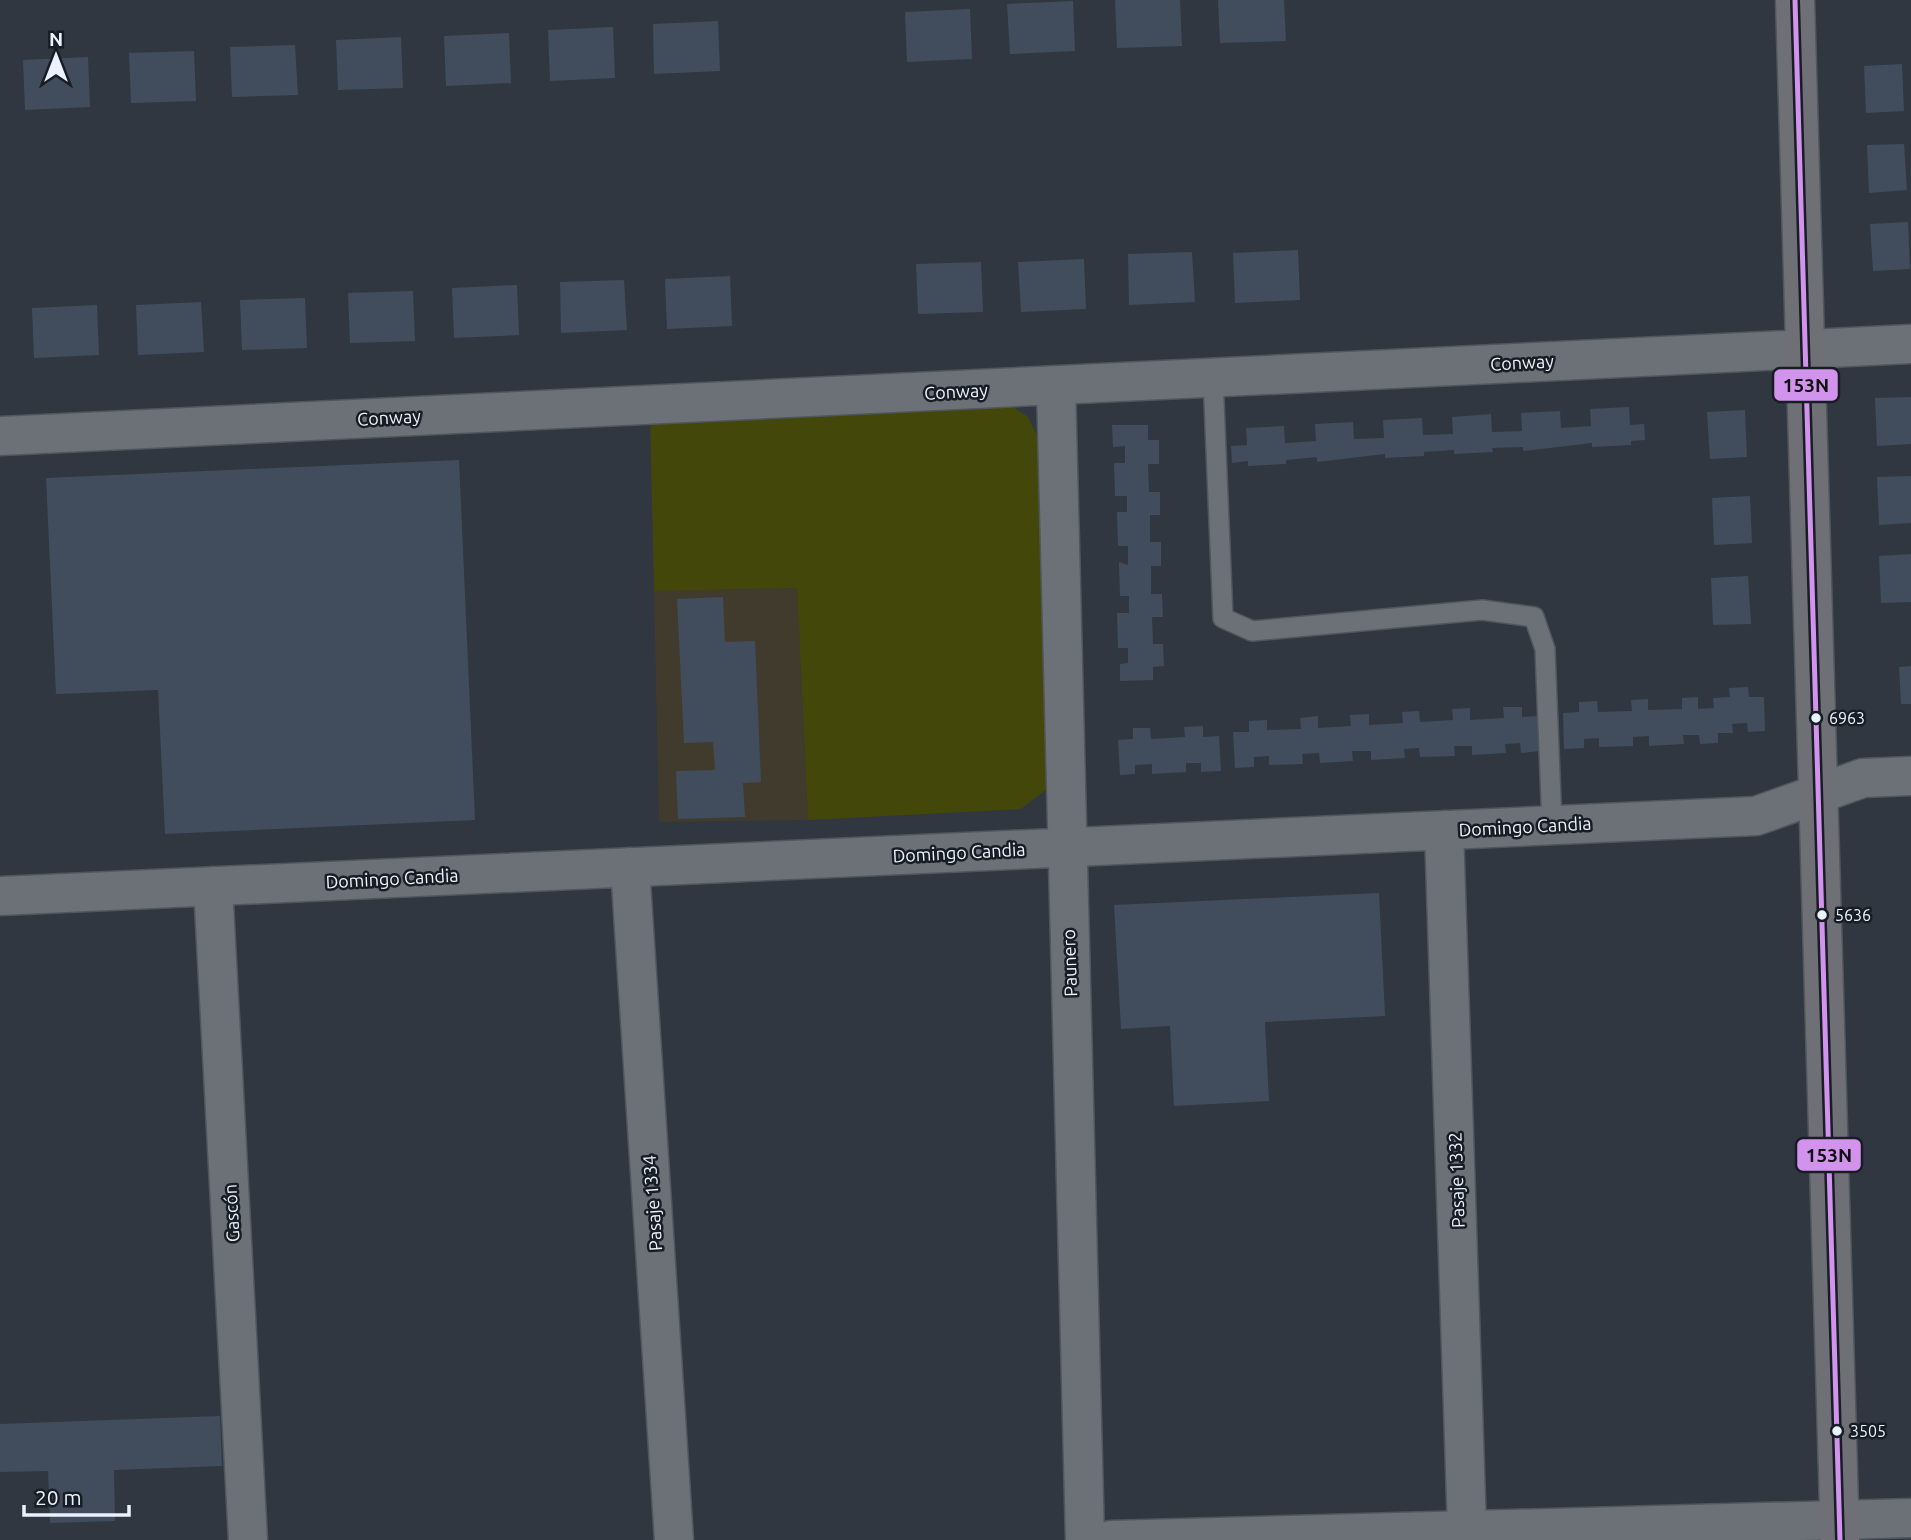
<svg xmlns="http://www.w3.org/2000/svg" width="1911" height="1540" viewBox="0 0 1911 1540" font-family="Ubuntu,sans-serif">
  <style>
    .medical { fill: #413b2e }
    .green { fill: #44470a }
    .building { fill: #414d5c }
    .lines { fill: none; stroke-linecap: round; stroke-linejoin: round }
    .lane-casing { stroke: #50565e; stroke-width: 22 }
    .street-casing { stroke: #50565e; stroke-width: 41 }
    .secondary-casing { stroke: #50565e; stroke-width: 41 }
    .lane { stroke: #6c7177; stroke-width: 19 }
    .street { stroke: #6c7177; stroke-width: 38 }
    .secondary { stroke: #6f7076; stroke-width: 38 }
    .bus-1-casing { stroke: #181d25; stroke-width: 10 }
    .bus-1 { stroke: #d193ec; stroke-width: 5 }
    .bus-dot { fill: #eaf2fd; stroke: #181d25; stroke-width: 2.5 }
    .labels { text-anchor: middle; dominant-baseline: central; stroke-width: 5; stroke-linejoin: round; paint-order: stroke }
    .bus-label { font-size: 16px; fill: #eaf2fd; stroke: #181d25; text-anchor: start }
    .street-label { font-size: 18px; fill: #eaf2fd; stroke: #181d25 }
    .line-badge { stroke: #181d25; stroke-width: 2.5 }
    .pale-badge-label { font-size: 19px; text-anchor: middle; font-weight: bold; fill: #111 }
  </style>
  <rect width="100%" height="100%" fill="#303740"/>
  <path class="medical" d="M797,588L808,820L659,822L654,591Z"/>
  <path class="green" d="M1006,402L1028,417L1040,442L1052,785L1021,809L808,820L797,588L654,591L650,417Z"/>
  <path class="building" d="M1115,0H1180L1182,46L1117,48Z
    M1218,0H1284L1286,41L1220,43Z
    M1073,1L1075,51L1010,54L1007,4Z
    M970,9L972,59L907,62L905,12Z
    M718,21L720,71L654,74L653,24Z
    M613,27L615,78L550,81L548,30Z
    M509,33L511,83L446,86L444,36Z
    M401,37L403,88L338,90L336,40Z
    M295,45L298,95L232,97L230,47Z
    M194,51L196,101L131,103L129,53Z
    M88,57L90,107L25,110L23,60Z
    M1902,64L1904,111L1866,113L1864,66Z
    M1904,144L1907,190L1869,193L1867,145Z
    M1908,222L1910,269L1873,271L1870,224Z
    M1298,250L1300,300L1235,303L1233,253Z
    M1192,252L1195,302L1129,305L1128,254Z
    M1084,259L1086,309L1021,312L1018,262Z
    M981,262L983,312L918,314L916,264Z
    M730,276L732,326L667,329L665,279Z
    M624,280L627,330L561,333L560,282Z
    M517,285L519,335L454,338L452,288Z
    M413,291L415,341L350,343L348,293Z
    M305,298L307,348L242,350L240,300Z
    M201,302L204,352L138,355L136,305Z
    M97,305L99,355L34,358L32,308Z
    M1911,397V444L1877,446L1875,398Z
    M1629,407L1630,425L1644,424L1645,440L1631,441V445L1592,447V443L1523,451V447L1492,448L1493,452L1454,454V450L1424,452V456L1385,458V454L1317,462V457L1286,460V464L1248,466V461L1232,463L1231,446L1247,445L1246,428L1284,426L1285,443L1316,441L1315,424L1353,422L1354,439L1384,438L1383,420L1422,418L1423,435L1453,434L1452,417L1491,414L1492,432L1522,431L1521,413L1560,411L1561,428L1591,426L1590,409Z
    M1745,410L1747,457L1710,459L1707,412Z
    M1112,425H1148V440H1159V464H1148L1149,492H1160V515H1150V542H1161V566H1151V594H1162L1163,617H1152L1153,644H1163L1164,666L1153,667V680L1120,681V664L1128,663V648H1118L1117,613H1129V596H1120L1119,562L1128,565V546H1118L1117,512H1127V496H1115L1114,463H1125V446L1113,447Z
    M459,460L475,820L165,834L158,690L56,694L46,478Z
    M1911,476V523L1879,525L1877,477Z
    M1750,496L1752,543L1714,545L1712,498Z
    M1911,554V602L1881,603L1879,556Z
    M1748,576L1751,624L1713,625L1711,578Z
    M723,597L725,642L755,641L761,782L743,783L745,817L678,819L676,771L715,770L713,742L684,743L677,599Z
    M1911,666V704H1901L1899,667Z
    M1748,687L1749,697H1764L1765,731L1748,732L1747,723L1732,724L1733,733H1718V743L1700,744L1699,735H1683L1684,744L1649,746V736L1633,737V746L1599,747V738L1584,739V748L1564,749L1563,713L1579,712V702L1597,701L1598,712L1632,711L1631,700L1648,699V710L1682,709V698L1698,697V709L1714,708L1713,698L1730,697L1729,688Z
    M1503,707H1522V717L1539,716L1540,751L1521,753L1520,743L1505,744L1506,753L1472,755V746H1454L1455,756L1420,757L1419,748L1404,749L1405,758L1371,760V751H1352L1353,761L1320,763L1319,753L1302,754L1303,764L1269,765V756L1254,757V767L1235,768L1233,732H1249V721L1267,720V730L1301,729L1300,718L1318,716V728L1351,726L1350,715L1369,714V725L1403,723L1402,712L1419,711L1420,722L1453,720L1452,709L1470,708V720L1504,718Z
    M1203,726V737L1219,736L1221,771L1201,772V763H1186V772L1152,774V764L1135,765V774L1120,775L1118,740L1133,739V728H1150L1151,739L1185,737L1184,727Z
    M1379,893L1385,1016L1265,1022L1269,1101L1174,1106L1170,1026L1121,1029L1114,905Z
    M220,1416L222,1466L114,1470L115,1521L50,1523L48,1471L0,1472V1424Z"/>
  <g class="lines">
    <g class="lane-casing">
      <path id="lane" d="M1213,377L1223,618L1252,631L1482,610L1534,617L1545,649L1552,825"/>
    </g>
    <g class="street-casing">
      <path id="street" d="M1056,386L1085,1540
        M0,436L1911,344
        M1444,830L1467,1530
        M630,867L674,1540
        M213,886L248,1540
        M0,896L1756,816L1863,778L1911,776
        M1111,1540L1911,1518"/>
    </g>
    <g class="secondary-casing">
      <path id="secondary" d="M1795,0L1840,1540"/>
    </g>
    <use href="#lane" class="lane"/>
    <use href="#street" class="street"/>
    <use href="#secondary" class="secondary"/>
    <g class="bus-1-casing">
      <path id="bus-1" d="M1795,0L1840,1540"/>
    </g>
    <use href="#bus-1" class="bus-1"/>
  </g>
  <g class="bus-dot">
    <circle cx="1816" cy="718" r="6"/>
    <circle cx="1822" cy="915" r="6"/>
    <circle cx="1837" cy="1431" r="6"/>
  </g>
  <g class="labels">
    <g class="bus-label">
      <text x="1829" y="718">6963</text>
      <text x="1835" y="915">5636</text>
      <text x="1850" y="1431">3505</text>
    </g>
    <g class="street-label">
      <text transform="translate(1522 362) rotate(-3)">Conway</text>
      <text transform="translate(956 391) rotate(-3)">Conway</text>
      <text transform="translate(389 417) rotate(-3)">Conway</text>
      <text transform="translate(1525 826) rotate(-3)">Domingo Candia</text>
      <text transform="translate(959 852) rotate(-3)">Domingo Candia</text>
      <text transform="translate(392 878) rotate(-3)">Domingo Candia</text>
      <text transform="translate(1069 963) rotate(-92)">Paunero</text>
      <text transform="translate(1456 1180) rotate(-92)">Pasaje 1332</text>
      <text transform="translate(652 1203) rotate(-94)">Pasaje 1334</text>
      <text transform="translate(231 1213) rotate(-93)">Gascón</text>
    </g>
  </g>
  <g class="line-badge">
    <rect x="1773" y="368" width="66" height="34" rx="7" fill="#d193ec"/>
    <rect x="1796" y="1138" width="66" height="34" rx="7" fill="#d193ec"/>
  </g>
  <g class="pale-badge-label">
    <text x="1806" y="392">153N</text>
    <text x="1829" y="1162">153N</text>
  </g>
  <g transform="translate(56 56)" stroke="#181d25" stroke-width="5" paint-order="stroke">
  <path d="M0-5L12 26L0 18L-12 26Z" fill="#eaf2fd"/>
  <text y="-10" font-size="19" font-weight="bold" text-anchor="middle" fill="#eaf2fd">N</text>
  </g>
  <path d="M24 1505v10h105v-10" fill="none" stroke="#eaf2fd" stroke-width="3.5"/>
  <text x="35" y="1505" font-size="21" fill="#eaf2fd" stroke="#181d25" stroke-width="5" paint-order="stroke">20 m</text>
</svg>
